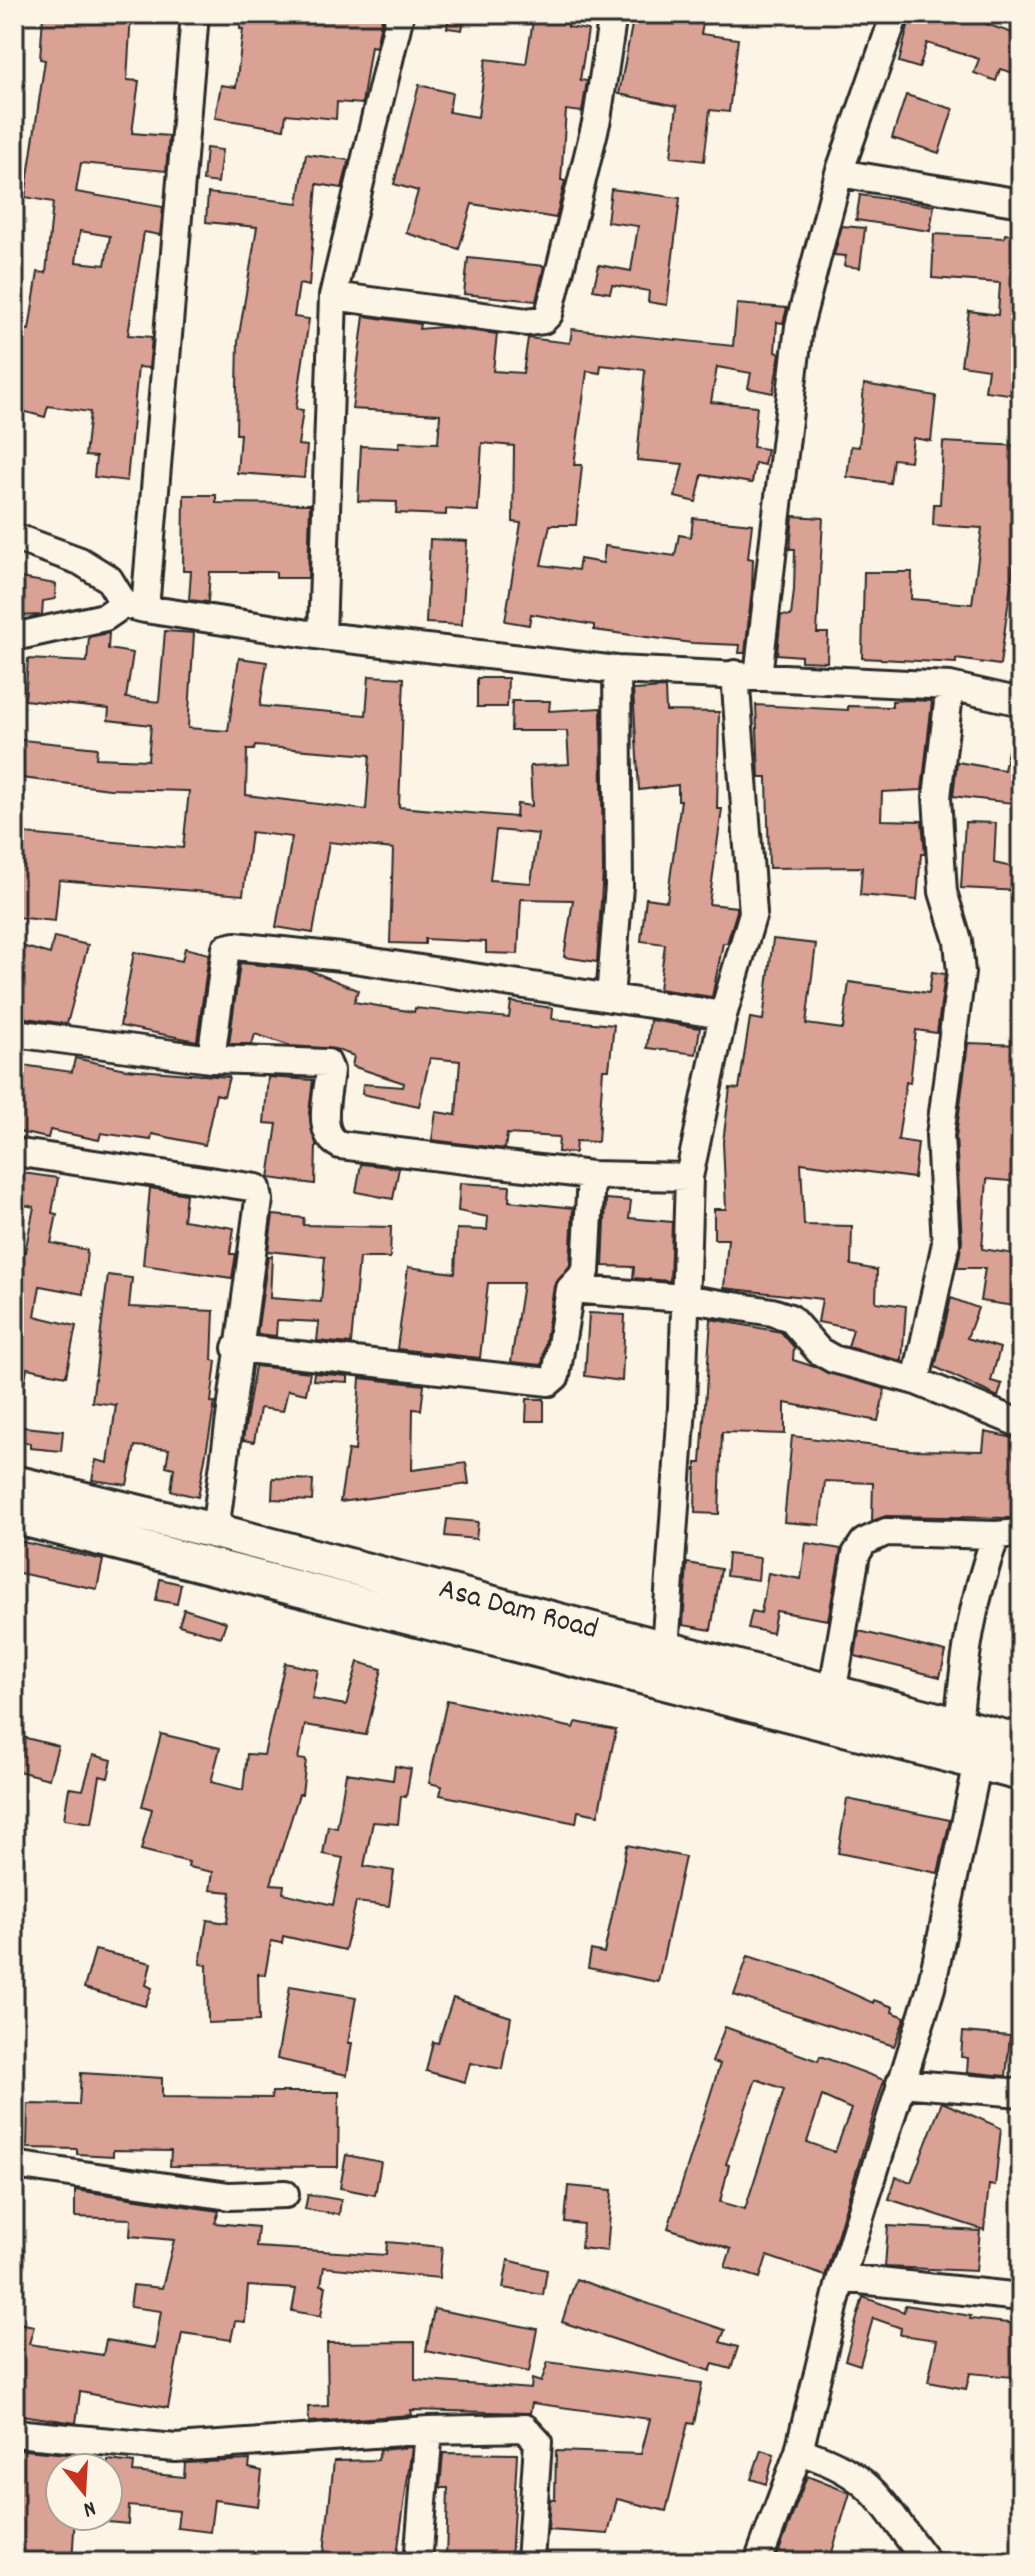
<svg xmlns="http://www.w3.org/2000/svg" width="1035" height="2576" viewBox="0 0 1035 2576" font-family="Dekko,sans-serif">
  <style>
    .building { fill: #daa294; stroke: #2b2b2b; stroke-width: 2; fill-rule: evenodd }
    .lines { fill: none; stroke-linecap: round; stroke-linejoin: round }
    .minor-casing { stroke: #2b2b2b; stroke-width: 32 }
    .major-casing { stroke: #2b2b2b; stroke-width: 40 }
    .minor { stroke: #fcf5e5; stroke-width: 26 }
    .major { stroke: #fcf5e5; stroke-width: 34 }
    .labels { text-anchor: middle; dominant-baseline: central; stroke-width: 7; stroke-linejoin: round; paint-order: stroke }
    .street-label { font-size: 30px; fill: #2b2b2b; stroke: #fcf5e5 }
  </style>
  <rect width="100%" height="100%" fill="#fcf5e5"/>
  <filter id="ink" filterUnits="userSpaceOnUse"><feTurbulence type="fractalNoise" baseFrequency=".0125" numOctaves="2"/><feDisplacementMap in="SourceGraphic" scale="16" xChannelSelector="R" yChannelSelector="G"/><feConvolveMatrix kernelMatrix="1 2 1 2 8 2 1 2 1" color-interpolation-filters="sRGB"/></filter>
  <g filter="url(#ink)">
    <path class="building" d="M107,14H131L127,80L139,81L132,133L169,136L166,171L81,163L76,192L163,207L160,235L144,232L128,335L152,337L149,368L138,367L127,481L94,477L96,457L85,456L90,412L48,406L45,417L14,409V328L29,330L38,272L46,273L53,202L25,197L45,60L40,59L43,16L106,21ZM80,231L110,236L105,265L76,262Z
      M241,14L382,17L376,47L371,46L362,104L337,102L336,119L286,114L284,129L215,118L221,85L236,87L243,29H240Z
      M449,14H465L462,30L447,28Z
      M634,14H705L701,34L738,39L729,112L710,110L704,161L671,157L677,106L619,94Z
      M911,14H974L988,19L986,24L1021,36V75L1000,69L996,81L974,73L979,59L927,43L919,68L899,62Z
      M534,15L569,20L568,27L588,30L580,80L587,81L582,112L566,110L561,180L565,181L556,218L472,204L459,249L406,233L418,191L394,184L419,85L452,93L449,112L478,117L486,59L526,64Z
      M906,95L953,109L939,153L892,138Z
      M206,148L222,150L218,183L203,181Z
      M306,154L349,160L342,188L317,184L309,286L299,284L294,317L309,319L296,409L303,410L298,445L307,446L304,478L237,473L240,434H236L238,341L257,227L206,222L208,193L298,203Z
      M611,189L680,198L667,305L648,302L649,291L612,285L610,293L593,290L599,265L631,271L638,226L607,222Z
      M860,195L934,206L930,231L856,220Z
      M842,226L865,228L860,268L844,266L846,256L834,255Z
      M934,234L1004,238L1005,234L1021,236V363L1016,395L985,391L988,369L961,365L969,311L998,315L1000,283L932,278Z
      M468,258L544,266L536,301L464,294Z
      M737,304L787,308L783,323L777,322L775,352L780,353L773,393L748,388L751,373L717,367L711,402L757,406L753,447L767,449L764,465L755,463L752,483L702,475L696,502L675,497L683,464L637,460L645,370L601,365L600,373L587,371L574,465H582L576,525H550L541,565L578,570L580,559L603,563L605,546L675,556L679,535L691,537L693,518L752,524L748,558L753,559L752,589L745,653H739L740,645L692,643L594,630V625L531,614L529,625L505,621L521,523L513,522L514,446L482,443L478,511L446,509V515L396,513L397,502L358,501L361,446L399,448V442L438,443L440,414L352,409L364,316L420,324L419,329L443,327L497,334L493,371L523,373L528,338L570,343L572,329L733,346Z
      M864,384L936,396L931,441L913,438L910,461L893,459L890,483L847,477L851,446L859,447Z
      M943,442L1021,446V554H1015L1000,665L956,659V663L862,658L864,572H912L911,599L972,604L982,528L933,525L934,504H940Z
      M184,495H216V503L310,504L308,578H276V572H210L208,602L189,600L191,571H183Z
      M793,516L823,518L817,633H828L827,662L801,661V656L777,654L781,615L791,616L794,590L795,549H790Z
      M430,539L467,541L462,625L426,623Z
      M14,577L56,584L55,599L43,601L42,615L14,616Z
      M165,631L194,633L188,728L228,731L239,658L267,662L260,706L366,715L369,676L404,678L399,807L516,817L517,804L532,806L530,766L569,764L567,731H511L512,701H550L549,711L601,708L603,871L597,962L564,957L573,900L521,899L518,954L486,953V942L425,939V944L390,943L393,849L329,842L313,933L276,927L292,837L251,832L243,895L59,880L55,921L14,917V833L183,848L189,791L110,789L14,777V739L97,748L96,758L148,760L151,725L108,720L109,709L25,700L28,659L87,662L89,637L109,633L108,649L133,653L126,698L159,702ZM255,746L370,755L366,810L246,795L247,750H254ZM496,830L538,834L531,883L490,880Z
      M477,678H508L507,707H477Z
      M665,688L666,711L719,712L717,809H722L709,904L737,907V911L727,943H723L712,997L659,989L665,944L641,941L646,898L667,901L681,800H678V785L639,790L633,690Z
      M906,700L932,701L922,790L882,792L881,820L922,821L925,854H921L917,900L860,895L862,867L769,868L767,777H759L756,705L848,710V706L892,707V701Z
      M1014,722L1021,723V804L953,796L957,762L1004,770Z
      M965,822L996,823L994,863L1021,869V891L961,888Z
      M54,937L88,945L67,1024L26,1018L14,1013V977L22,946L50,954Z
      M773,939L816,944L806,1024L843,1029L849,982L929,993L932,972L945,974L937,1033L916,1030L910,1083L906,1082L898,1140L918,1143L914,1178L801,1163L804,1225L852,1226L851,1265L877,1270L876,1302L906,1306L902,1361L848,1347L853,1329L818,1322L822,1299L724,1288L728,1239H714V1209H726L723,1142L730,1088L739,1089L750,1018L763,1020Z
      M185,948L209,954L197,1041L120,1026L134,952L182,961Z
      M240,963L309,970L358,990L354,1002L414,1012L415,1008L509,1018L511,1002L553,1008L552,1019L614,1025L609,1069H603L598,1142L576,1141L575,1153L558,1152L559,1137L507,1134L505,1149L432,1140L436,1112L456,1115L460,1061L430,1058L419,1106L362,1094L363,1084L403,1087L404,1083L352,1066L354,1056L335,1049L291,1046L255,1034L252,1044H229Z
      M650,1020L700,1028L696,1054L647,1048Z
      M968,1043L1021,1045V1182L987,1179L982,1249L1021,1255V1307L980,1301L985,1268H957L962,1242L956,1137Z
      M75,1058L125,1069L229,1077L224,1096L216,1094L205,1145L152,1134L151,1140L101,1133L99,1140L50,1130L48,1138L14,1131V1064L72,1072Z
      M268,1077L313,1080L309,1113L316,1144L315,1184L269,1178L277,1124L264,1123Z
      M361,1164L399,1168L393,1199L356,1192Z
      M16,1172L58,1178L52,1213L57,1214L51,1243L87,1250L83,1294L40,1286L35,1316L76,1326L66,1376L27,1368L22,1397H14V1273L18,1251L25,1252L34,1207L14,1203Z
      M460,1183L510,1186L509,1201L573,1208L570,1265L554,1286L542,1365L511,1362L523,1283H488L480,1358L397,1349L408,1267L455,1273L457,1229L487,1230L488,1217L458,1211Z
      M150,1188L186,1194L183,1220L234,1228L230,1254H236L232,1278L143,1265Z
      M606,1199L631,1201L629,1218L672,1222L670,1281L633,1278L634,1267L603,1266Z
      M273,1215L304,1218L303,1225L391,1227L390,1258H359L351,1344L317,1341L319,1322L277,1320L276,1336L257,1334L268,1256H272L270,1298L321,1302L325,1257L268,1251Z
      M108,1275L132,1278L129,1307L214,1311L212,1360L216,1361L211,1402L215,1403L198,1497L171,1491L174,1468L166,1466L169,1449L135,1446L127,1485L92,1480L96,1460L108,1463L116,1405L92,1402Z
      M951,1298L978,1308L967,1338L1000,1348L991,1381L1002,1384L998,1397L935,1367Z
      M589,1313L625,1315L622,1381L585,1376Z
      M711,1319L781,1332L794,1347L793,1360L885,1389L878,1421L785,1403V1434L722,1432L719,1514L695,1513L696,1463H701Z
      M255,1366L310,1372L306,1394L288,1390L283,1411L260,1408L254,1442L243,1440Z
      M314,1373L348,1376V1382L313,1380Z
      M360,1378L424,1385L421,1410L413,1409L412,1470L466,1463L469,1484L340,1502L348,1450L355,1451Z
      M527,1399H544V1421H526Z
      M14,1426L63,1431L61,1451L30,1448V1443L14,1440Z
      M985,1432L1019,1439L1012,1518L886,1516L872,1521L873,1483L825,1481L820,1525L784,1522L792,1436L910,1450L983,1451Z
      M273,1478L313,1480L312,1501L272,1499Z
      M447,1519L478,1522L476,1539L445,1536Z
      M14,1540L103,1560L97,1589L14,1572Z
      M806,1543L841,1549L828,1620L776,1611L772,1633L748,1628L752,1611L761,1613L768,1573L801,1579Z
      M728,1554L760,1558L758,1580L726,1576Z
      M687,1563L721,1569L711,1630L683,1625Z
      M160,1579L181,1584L177,1604L156,1600Z
      M184,1609L226,1622L221,1637L179,1625Z
      M859,1631L946,1652L940,1677L855,1656Z
      M358,1662L382,1669L366,1735L305,1725L298,1759L306,1760L302,1794H299L271,1884L284,1885L283,1893L333,1905L343,1858L323,1854L328,1826L337,1828L346,1773L393,1780L395,1766L411,1769L406,1797L401,1796L398,1824L373,1822L364,1866L394,1871L389,1906L356,1902L345,1950L283,1936L282,1943L271,1941L265,1975L258,1974L259,2021L208,2023L207,1965L200,1964L207,1920L227,1923L231,1892L210,1890L213,1872L188,1867L189,1862L141,1850L152,1809L142,1806L161,1734L220,1748L211,1782L243,1790L247,1754L264,1755L285,1663L318,1670L312,1699L346,1705Z
      M447,1700L574,1728L576,1722L616,1730L598,1815L578,1811L576,1823L440,1795L442,1786L429,1783Z
      M14,1735L58,1746L49,1779L14,1770Z
      M93,1755L112,1760L108,1778L100,1776L92,1823L64,1819L69,1788L83,1790Z
      M847,1799L950,1820L938,1873L838,1853Z
      M627,1845L685,1857L658,1982L588,1968L591,1950L604,1953Z
      M95,1950L151,1963L146,1985L152,1988L145,2006L84,1988Z
      M748,1956L813,1976L873,2003L874,2000L893,2007L892,2012L905,2017L894,2046L734,1995Z
      M290,1986L356,1997L348,2043H352L347,2075L277,2059Z
      M453,1998L511,2017L502,2069L470,2063L465,2082L426,2071L433,2042L438,2043Z
      M725,2027L818,2061L820,2056L884,2080L825,2276L767,2256L760,2278L725,2267L731,2249L668,2228L720,2064L712,2062ZM756,2079L784,2089L745,2209L720,2202L729,2165L726,2164ZM822,2096L851,2109L835,2152L807,2142Z
      M963,2032L1010,2036L1006,2076L967,2072L968,2058L961,2057Z
      M81,2073L162,2078V2097L271,2098L272,2092H339L338,2167L170,2166L171,2151L113,2150V2156L77,2154V2149L27,2148L28,2104L79,2105Z
      M942,2102L1001,2128L995,2186L989,2185L984,2230L889,2199L896,2177L911,2182Z
      M346,2155L381,2162L375,2195L340,2188Z
      M568,2186L612,2190L607,2251L581,2248L583,2224L565,2222Z
      M75,2190L219,2211L215,2223L258,2227L256,2247L386,2255L387,2242L442,2247L439,2278L324,2267L321,2285L326,2286L321,2316L292,2311L296,2289L248,2286L245,2322L235,2321L231,2340L182,2333L168,2408L80,2392L76,2423L14,2414V2322L34,2326L29,2344L103,2355L106,2340L155,2348L161,2311L130,2307L133,2285L162,2288L174,2240L130,2236L131,2219L75,2217Z
      M308,2194L341,2200L339,2215L305,2209Z
      M888,2226L980,2231L976,2271L885,2267Z
      M508,2260L547,2270L543,2295L503,2288Z
      M576,2279L725,2330L720,2342L738,2347L731,2369L713,2364L710,2371L562,2322Z
      M863,2297L904,2312L905,2305L971,2316L970,2319L1017,2324L1012,2377L970,2373L966,2389L928,2382L937,2340L900,2335L901,2328L873,2318L860,2365L845,2360Z
      M434,2309L537,2329L529,2372L426,2351Z
      M415,2342V2380L531,2389L532,2379L541,2382L548,2362L702,2383L694,2424L688,2423L666,2511L617,2499L608,2534L548,2530L550,2499L555,2500L556,2451L641,2454L650,2419L532,2403L530,2413L411,2410L412,2415L309,2422L308,2407L328,2406L327,2343Z
      M412,2447L396,2562H323L334,2461L378,2460L380,2450Z
      M14,2449L78,2455V2468H60V2516H75L72,2562H14Z
      M761,2450L774,2454L766,2484L751,2479Z
      M443,2453L517,2454L511,2562H446L448,2488H440Z
      M108,2460L134,2463L133,2472L184,2477L185,2463L250,2460L249,2468L262,2471L258,2506L214,2500L210,2532L177,2528L179,2511L129,2506L128,2524L108,2522Z
      M807,2476L850,2493L829,2562H775Z"/>
    <g class="lines">
      <g class="minor-casing">
        <path id="minor" d="M839,173L1021,203
          M333,296L527,322L543,320L549,314L597,119L613,14
          M14,537L80,561L109,579L124,604L145,609L322,636L617,670L950,686L1021,702
          M145,609L195,14
          M322,636L333,296L400,14
          M14,637L105,617L124,604
          M758,676L799,326L839,173L895,14
          M610,998L619,886L617,670
          M14,1033L211,1059L327,1063L330,1070C328,1094 315,1134 340,1145L591,1175L689,1177
          M211,1059L226,948L235,946L341,957L723,1015
          M14,1152L257,1188L259,1200L215,1531
          M570,1289L683,1298L772,1312L790,1318L819,1351L833,1359L916,1381L1021,1424
          M236,1348L549,1382L556,1376L570,1289L586,1272L591,1175
          M916,1381L946,1243L940,1136L961,973L958,941L943,892L937,797L950,686
          M665,1649L682,1407L689,1177L723,1015L753,913L735,674
          M832,1694L856,1554L864,1542L886,1532L996,1535
          M958,1726C965,1653 971,1605 996,1535L1021,1533
          M900,2083L1021,2093
          M14,2165L229,2196L285,2194
          M841,2278L1021,2297
          M14,2433L176,2448L429,2430L525,2428L538,2442L530,2562
          M799,2451C876,2475 881,2504 927,2562
          M418,2562L429,2430
          M758,2562L799,2451L841,2278L931,1988L978,1762"/>
      </g>
      <g class="major-casing">
        <path id="major" d="M14,1483L215,1531L1021,1742
          M14,1516L1021,1773"/>
      </g>
      <use href="#minor" class="minor"/>
      <use href="#major" class="major"/>
    </g>
  </g>
  <g class="labels">
    <g class="street-label">
      <text transform="translate(518 1611) rotate(15)">Asa Dam Road</text>
    </g>
  </g>
  <rect width="1035" height="2576" fill="none" stroke="#fcf5e5" stroke-width="48"/>
  <rect x="24" y="24" width="987" height="2528" fill="none" stroke="#2b2b2b" stroke-width="3" filter="url(#ink)"/>
  <g transform="translate(84 2492) rotate(162)"><circle r="38" fill="#fcf5e5" stroke="#a8a49b" stroke-width="2"/>
  <path d="M0-6L14 30L0 20L-14 30Z" fill="#c8321e"/>
  <text y="-12" font-size="22" font-weight="bold" text-anchor="middle" fill="#2b2b2b">N</text>
  </g>
</svg>
